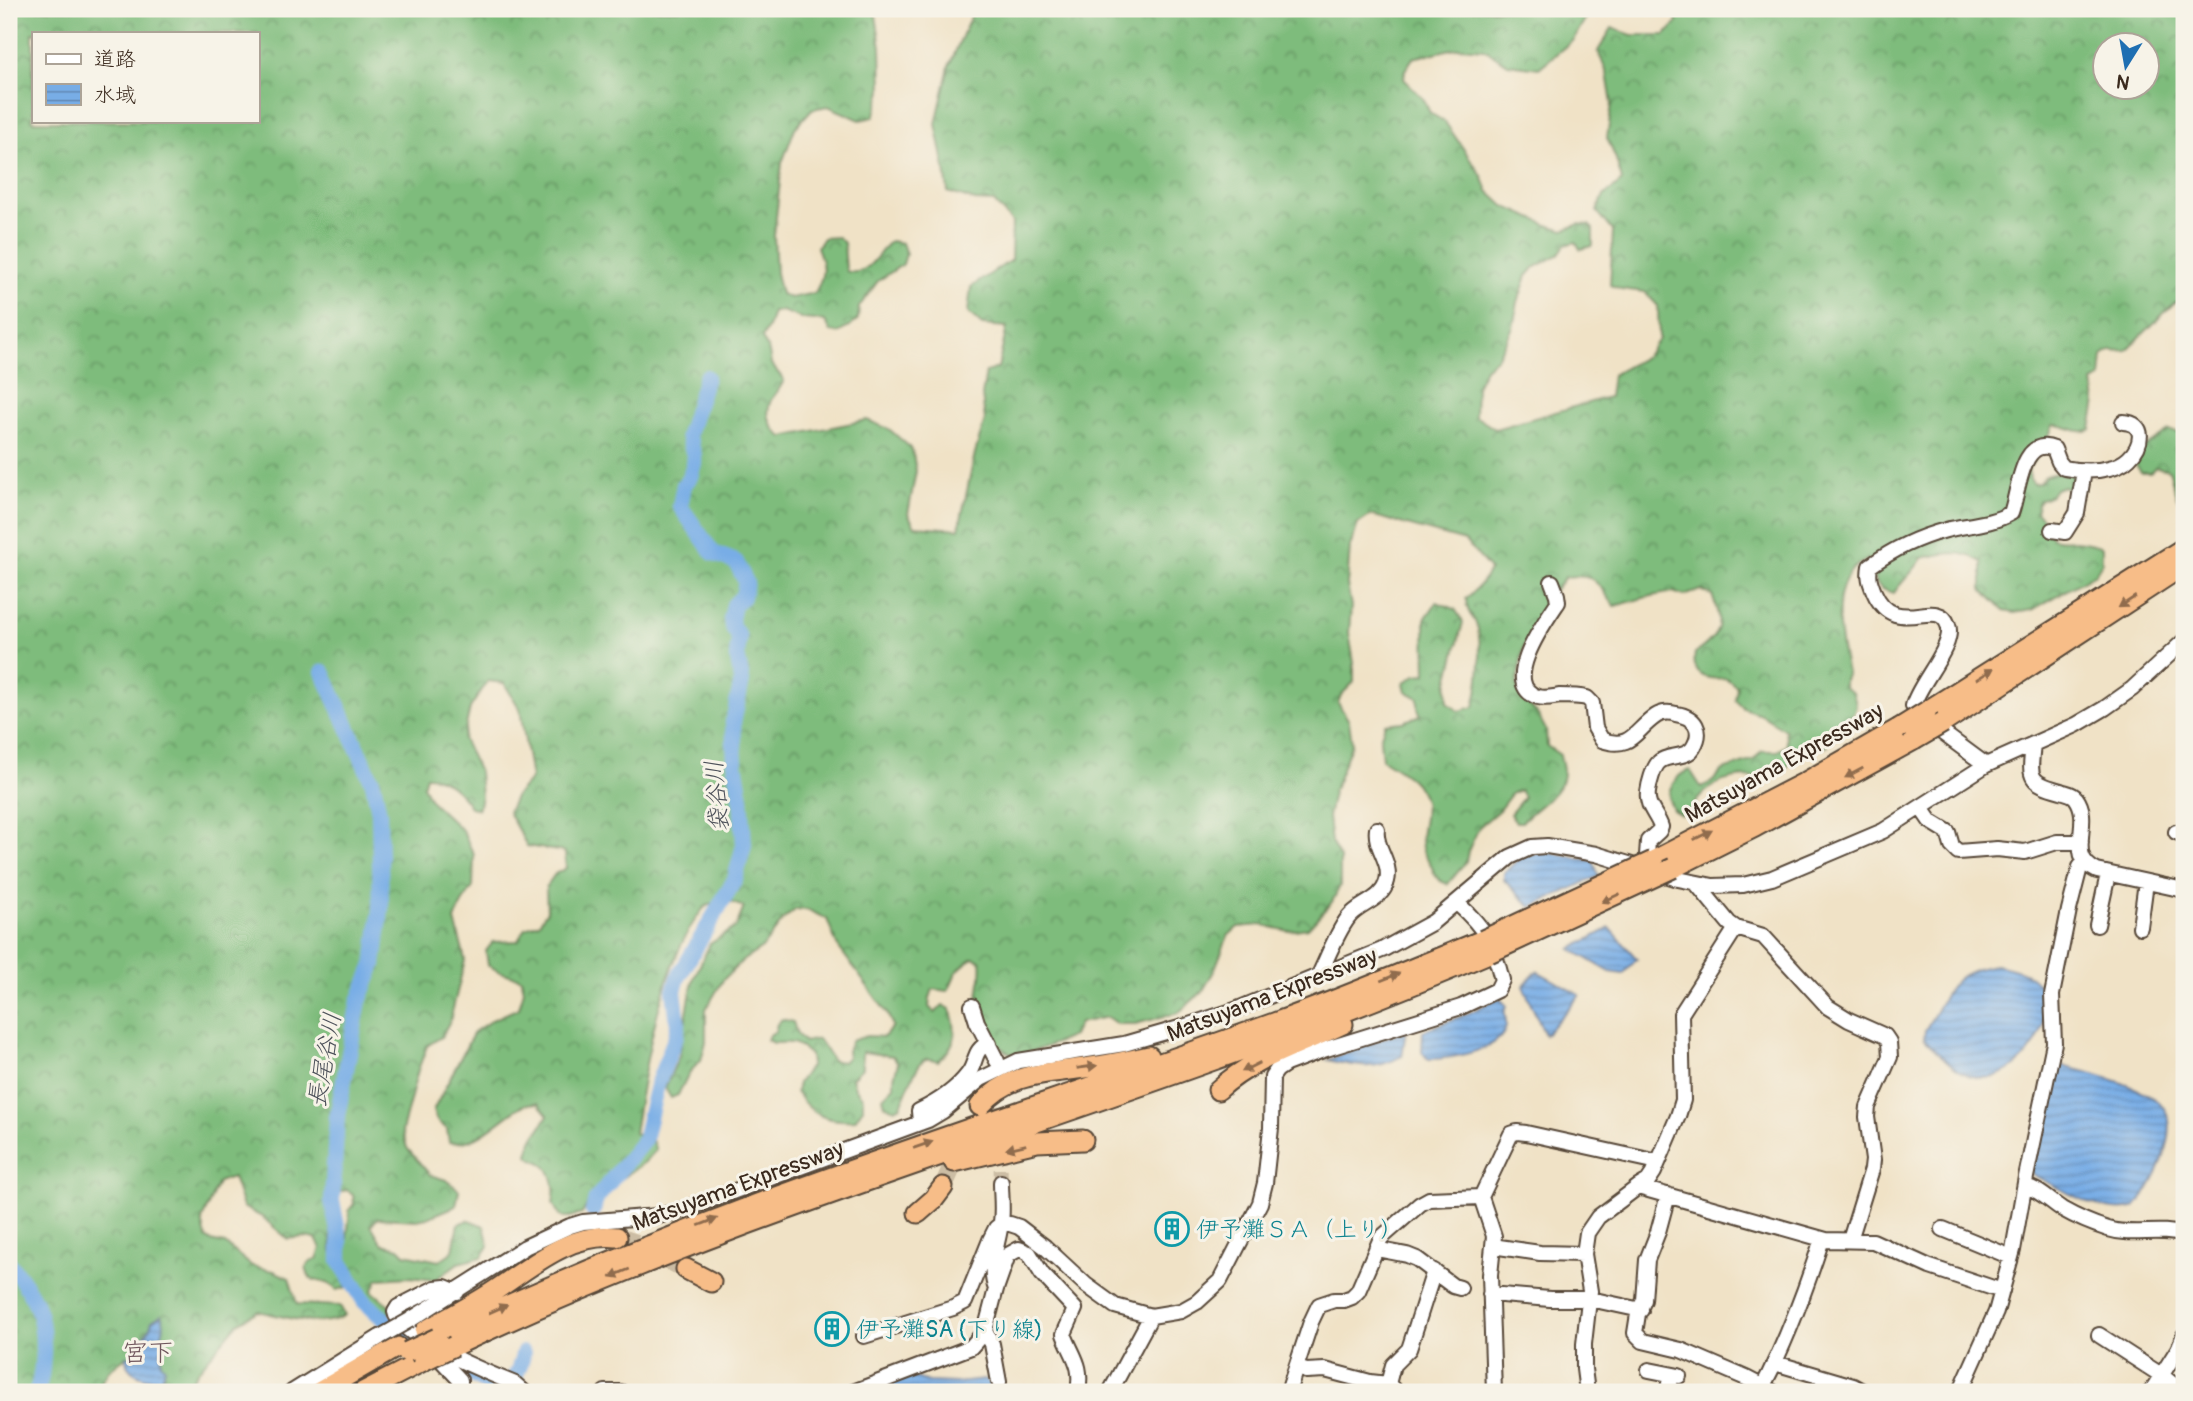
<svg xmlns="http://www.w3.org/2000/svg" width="2193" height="1401" viewBox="0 0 2193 1401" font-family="Pangolin,'Klee One',sans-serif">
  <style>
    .forest { fill: url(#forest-crowns); stroke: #5c734d; stroke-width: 2; fill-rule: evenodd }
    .water { fill: url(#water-rules); stroke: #5a6c82; stroke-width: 2 }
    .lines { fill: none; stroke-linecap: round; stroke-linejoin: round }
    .river { stroke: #78ade6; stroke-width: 16 }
    .minor-tunnel { stroke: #ccbda4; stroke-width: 14; stroke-dasharray: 14 7; stroke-linecap: butt }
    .highway-tunnel { stroke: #ccbda4; stroke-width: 19; stroke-dasharray: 19 10; stroke-linecap: butt }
    .minor-casing { stroke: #564637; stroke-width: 18 }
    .highway-casing { stroke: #564637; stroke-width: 23 }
    .minor { stroke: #fff; stroke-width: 14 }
    .highway { stroke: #f7bd88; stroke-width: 19 }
    .minor-bridge-casing { stroke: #564637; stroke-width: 18; stroke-linecap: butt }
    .highway-bridge-casing { stroke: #564637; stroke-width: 23; stroke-linecap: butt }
    .minor-bridge { stroke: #fff; stroke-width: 14 }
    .highway-bridge { stroke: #f7bd88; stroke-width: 19 }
    .oneway { fill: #906c4e }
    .labels { text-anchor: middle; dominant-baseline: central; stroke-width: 6; stroke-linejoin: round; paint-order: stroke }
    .street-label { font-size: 23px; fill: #3b2a1e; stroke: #f7f3e8 }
    .culture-label { font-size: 23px; fill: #0d838f; stroke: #f7f3e8; text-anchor: start }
    .water-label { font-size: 24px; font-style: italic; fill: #4d515a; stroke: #f7f3e8 }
    .quarter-label { font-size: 26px; fill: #71585e; stroke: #f7f3e8 }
  </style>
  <defs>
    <pattern id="forest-crowns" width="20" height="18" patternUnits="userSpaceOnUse" patternTransform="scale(1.75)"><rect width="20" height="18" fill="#7ebc7c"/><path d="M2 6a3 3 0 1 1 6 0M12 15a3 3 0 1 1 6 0" fill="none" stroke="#689965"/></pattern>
    <pattern id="water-rules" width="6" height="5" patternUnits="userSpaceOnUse" patternTransform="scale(1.75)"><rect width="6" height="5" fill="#78ade6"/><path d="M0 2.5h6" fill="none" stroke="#648dba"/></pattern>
  </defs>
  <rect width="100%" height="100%" fill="#f7f3e8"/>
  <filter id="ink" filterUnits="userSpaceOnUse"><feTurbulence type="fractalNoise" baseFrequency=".0143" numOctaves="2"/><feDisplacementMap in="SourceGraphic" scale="14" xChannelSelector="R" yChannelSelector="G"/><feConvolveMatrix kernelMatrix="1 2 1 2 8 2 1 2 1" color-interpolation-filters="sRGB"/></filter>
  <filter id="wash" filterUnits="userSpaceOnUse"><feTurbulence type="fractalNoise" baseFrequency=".00686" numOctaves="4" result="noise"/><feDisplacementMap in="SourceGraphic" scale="28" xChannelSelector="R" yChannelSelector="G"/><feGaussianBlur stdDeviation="1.57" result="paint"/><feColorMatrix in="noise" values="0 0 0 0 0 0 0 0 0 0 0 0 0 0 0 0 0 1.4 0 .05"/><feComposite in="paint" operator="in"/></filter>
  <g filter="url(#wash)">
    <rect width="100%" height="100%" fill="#f0e2c6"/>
    <path class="forest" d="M9,9H875L881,47L882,91L874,117L860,120L828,106L812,109L795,128L782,163L774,236L776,273L781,294L790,298L815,293C825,274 825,267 817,247L823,238L838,237L844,243L846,271C868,278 877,254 890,241L902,243L906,254L903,264L878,281L859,307L858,319L852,325L838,333L831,332L825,321L803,319L782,311L773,312L769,325L762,338L769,352L771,364L784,380C780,389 776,393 771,400C764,414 771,430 783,437L867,420L889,429L912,449L916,471L908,514L915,526L959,529L975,453L985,420L982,395L986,372L998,368L1007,327L982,325L968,312L971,287L1011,260L1012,222L994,202L975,201L948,192L945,168L936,124L949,66L974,9H1591L1573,40L1539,68L1508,64L1484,49L1460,47L1413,58L1405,70L1404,79L1423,98L1430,113L1445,122L1482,176L1488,191L1504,206L1550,226L1564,230L1579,224L1589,225L1593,229V246L1580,249L1576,242L1565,245L1558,255L1534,268L1527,276L1518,302L1513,327L1497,358L1485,368L1476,386L1475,416L1495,429L1609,397L1612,375L1645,357L1659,339L1658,306L1645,292L1621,289L1610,285L1613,231L1597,211L1604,196L1622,181L1616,159L1607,138L1612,104L1607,73L1598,51L1612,28L1632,35H1665L1677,23L1673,9H2184V310L2182,302H2175L2127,350L2111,351L2103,356L2101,378L2093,382L2096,402L2091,429C2078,436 2067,424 2053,425C2048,441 2038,454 2028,469L2030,479L2034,484L2040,483L2045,476L2057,473L2074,475L2082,484L2079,492H2071L2064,486L2055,489L2051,495L2039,500L2036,512L2043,519L2052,538C2069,542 2086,540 2102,547V563L2095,574L2032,610L2014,613L2004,611L1982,589V562C1961,549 1945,553 1922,558C1914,572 1902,580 1894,593C1873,589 1873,577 1868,559C1862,563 1853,566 1850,572C1831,599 1840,642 1847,673L1844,679V687L1853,693C1854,697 1856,701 1856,705C1855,718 1835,737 1826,747L1813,742L1800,744L1788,766L1766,780C1746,774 1719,778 1704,793C1697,799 1692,808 1686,814L1681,815L1673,810C1672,806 1669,803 1669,798C1668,786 1679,773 1690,770L1701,787L1712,782L1723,770L1754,760L1762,751H1777L1787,745L1785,730L1760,714L1743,708L1735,700L1737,687L1726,678C1707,680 1691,677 1695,653C1722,634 1723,626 1712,595L1701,590L1684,596L1673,592L1647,597L1615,606C1596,584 1599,573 1565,577L1552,593L1549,607L1524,645L1517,681L1518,693L1538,715L1546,730L1547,746L1560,755C1561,760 1563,767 1563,772C1563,795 1535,806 1522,822H1516L1510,814L1524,797L1520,790L1512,793L1499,810L1479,827L1468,851L1466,862L1448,884C1436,881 1435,875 1431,865C1429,860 1425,856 1423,851C1417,835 1428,816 1424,801C1420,780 1397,769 1382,759L1380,739L1385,724L1403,722L1421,715L1418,709V698L1406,691L1404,683L1416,675L1426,674L1425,619L1437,602L1455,609L1463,622L1447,686L1448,703L1459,711L1474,707C1480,684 1482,653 1478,629C1476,617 1467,617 1466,599L1480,585L1490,569L1465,541L1371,515L1358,524L1350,547L1347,585L1351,606L1349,633L1354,663V682L1341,695L1338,703L1349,721L1352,743L1333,792L1328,817L1331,842L1340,859V886L1332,902L1308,928L1288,931L1262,925L1238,927L1228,936L1214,971L1202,992L1178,1013L1135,1024H1117L1107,1017L1079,1023L1073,1036C1058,1042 1026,1057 1010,1053C1001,1051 996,1040 991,1034C987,1027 980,1018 979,1010C975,993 984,977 981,961L973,958C967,963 959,967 955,975C952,981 952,986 947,991L933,989L930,998L929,1007L935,1013L943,1005L950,1009C958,1031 957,1046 938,1061C935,1060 929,1058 926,1059C917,1061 904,1097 901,1106L895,1109L885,1105L883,1097L894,1086V1078L898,1063L893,1056L862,1052V1068L852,1078L855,1088L863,1098V1108L855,1120C827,1122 812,1116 796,1092L798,1083L811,1065L810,1055C793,1039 793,1043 773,1043L767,1040L769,1035L775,1032L777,1024L782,1019L793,1022L797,1034L804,1042L818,1039L833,1061L843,1062L848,1057L847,1051L851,1041L867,1036L884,1037L893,1026L887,1013L837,945L827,919L808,910L796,909L784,919L762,948L742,961L723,980L706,1009V1042L701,1060L689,1073L678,1095L671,1098L665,1088L679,1056L693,980L710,944L736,927L744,907L722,899C716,902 707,904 703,909C662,959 644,1069 634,1133L651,1138L656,1150L645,1162L612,1185L593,1194L582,1214C564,1219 561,1221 553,1203C556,1191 554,1171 543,1164C537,1160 533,1160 528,1155C531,1136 539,1132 548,1115L538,1103C533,1104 526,1103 522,1106C499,1118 478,1147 449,1142L447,1129L437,1121L433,1111L474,1032L492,1020L519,1008L524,990L521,978L500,972L488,965L486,951L493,942L518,941L525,928L539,923L547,911L546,887L555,874L566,868L565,852L527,846L508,812L516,795L531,779L520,709L504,683L488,681L470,708L463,739L479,772L481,797L478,809L470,807C462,793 443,775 426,776L423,786L431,801L462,830L474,855L473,887L462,903L455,920L465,960L450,1021L441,1037L427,1046L418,1070L402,1131L407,1148L430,1175L446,1180L459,1190L456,1206L427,1218L417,1220L378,1218L371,1225L381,1242L386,1245L399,1248L405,1254L439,1261L453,1251L458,1224L469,1220L484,1226L489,1246L482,1257L458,1263L435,1280L410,1277L378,1279L372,1291L390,1306L391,1311L385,1316C371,1307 347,1277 346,1261C344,1244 350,1227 349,1210L354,1204L353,1195L347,1190L339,1192L337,1204L330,1218L332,1252L346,1278L345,1288L337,1290C334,1288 331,1285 327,1283C314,1278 311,1285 306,1268L310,1262L317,1259L321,1248L316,1239L304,1237L288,1239L262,1217L243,1207L233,1177L218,1182L202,1220L206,1238L210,1241L225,1244L252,1266L274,1271L289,1278L297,1304L340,1306L345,1315C325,1330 282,1316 258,1311L238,1323L201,1367L183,1392H157L159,1381L164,1374L161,1363V1332L150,1328C142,1337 142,1350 132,1357L127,1356L110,1369L95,1392H9ZM33,33H257V121H33ZM2106,46H2148V88H2106Z
      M2169,431L2182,433L2184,437V508C2174,497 2174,485 2169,470L2156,467L2150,472H2141L2136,465V453Z"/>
    <path class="water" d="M1546,852L1593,861L1599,876L1531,907L1504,880V873L1522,856Z
      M1610,928L1637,959L1623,974L1610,972L1571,949Z
      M1996,965C2008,968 2022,970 2032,978C2071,1010 2018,1096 1966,1074C1950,1067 1937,1050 1924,1039L1925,1030C1949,994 1946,972 1996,965Z
      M1537,971L1580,995L1545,1035L1523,986Z
      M1499,998L1506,1005C1502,1013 1507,1018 1506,1026C1502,1051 1449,1059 1428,1059L1422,1052L1423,1031L1467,1014Z
      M1406,1030L1402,1056C1375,1071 1358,1067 1328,1060Z
      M2058,1065C2084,1071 2151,1086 2165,1110C2173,1123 2169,1142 2164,1156C2159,1173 2147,1194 2135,1207C2106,1219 2056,1186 2030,1173Z
      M161,1315C167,1325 162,1330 161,1340L166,1347L161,1349V1363L165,1368L164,1373L159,1381C145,1378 123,1374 127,1356L132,1357L140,1348L137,1341C145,1339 150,1329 152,1321Z
      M910,1376L928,1382L956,1383L985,1380L1000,1391L999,1392H869Z"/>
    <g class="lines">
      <path class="river" d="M323,672L373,783L379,812L381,908L374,965L359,1001L337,1117L332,1201L340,1241V1261L348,1274L364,1301L387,1322L407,1334
        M593,1211L596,1199L644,1140L657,1085L676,1036L678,1024L674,991L678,978L735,879L744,845L741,798L735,763L733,722L742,681L737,655L739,637L732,626L731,619L734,605L743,596L746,582L736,562L713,553L680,506L684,485L690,477L694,463V455L688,435L706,377
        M9,1263C35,1298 44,1309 43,1354C42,1367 42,1380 36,1392
        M450,1361L500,1392
        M510,1392C511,1378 522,1369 523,1353"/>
    </g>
  </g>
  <g filter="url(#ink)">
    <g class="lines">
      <path class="minor-tunnel" d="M998,1085L1001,1182"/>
      <path class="highway-tunnel" d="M943,1187L961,1147
        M617,1237L635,1243L686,1269"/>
      <g class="minor-casing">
        <path id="minor" d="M2052,530L2065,532L2077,513L2084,471
          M1552,582L1557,595L1558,602C1546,620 1499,685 1538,697C1545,699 1553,697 1560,696C1569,696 1578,696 1587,698L1592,703L1595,728L1602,740C1632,750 1634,731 1656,716C1662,712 1670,712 1676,714C1695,717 1704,730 1693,748C1686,759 1668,754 1659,762C1653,768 1649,784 1648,792C1646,807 1657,814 1661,827L1659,831L1648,841L1646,870
          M2033,744C2030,776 2026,782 2061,791C2066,793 2072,793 2076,798C2094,822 2064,856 2097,871L2184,890
          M1986,765L1936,728L1913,706C1918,684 1956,645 1948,625C1937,595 1895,640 1874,592C1870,582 1868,577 1870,566C1892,550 1919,537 1946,530C1967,525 1992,524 2011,513C2019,492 2021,435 2054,449L2059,462L2064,468C2079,471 2094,472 2109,468C2115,467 2124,463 2129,458C2142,445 2147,423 2123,422
          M1921,808L1930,821L1948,832L1952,846L1958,852L1997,849L2025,852L2057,842H2081
          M2176,832L2184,835
          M1696,883L1729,923L1736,928L1763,936L1828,1007L1849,1020L1885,1036L1889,1042L1890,1057L1868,1107L1867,1117L1873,1160L1872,1169L1850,1240
          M2097,925L2108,874
          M2140,927L2146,882
          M1318,977C1327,959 1336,934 1348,918C1359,903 1382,901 1387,881C1392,862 1374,847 1377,829
          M972,1006L977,1022L997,1061
          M920,1123L919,1111C938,1102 955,1091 968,1074C977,1063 973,1048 989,1044
          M1001,1182C1001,1195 1003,1209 1001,1222C999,1243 987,1268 996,1289L1008,1255L1019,1249L1029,1253L1042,1274L1075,1309L1064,1334C1073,1358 1083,1364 1078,1392
          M2025,1186C2038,1189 2050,1201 2062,1209C2076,1217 2092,1224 2108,1229C2133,1237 2159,1227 2184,1235
          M1638,1187L1826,1240L1873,1241L1930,1267L2002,1291
          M1668,1195L1658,1232L1647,1260L1644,1300L1638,1314L1635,1333L1643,1341L1681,1350L1746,1378L1773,1392
          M1943,1229L2011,1257
          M1494,1244L1499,1247L1540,1253L1584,1254
          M1376,1249L1407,1255L1417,1259L1453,1286L1460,1288
          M457,1292L445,1287L435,1288L398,1307L395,1312C399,1338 491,1374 515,1384L524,1392
          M1490,1294L1550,1299H1590L1641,1310
          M410,1320L525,1247L570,1226L583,1222L658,1216L683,1210L928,1120L943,1111L981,1079L1018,1061L1124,1044L1183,1027L1235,1010L1382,950L1433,922L1510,857L1532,847L1547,846L1596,854L1678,879L1713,886L1743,885L1772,878L1883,831L1986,765L2076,725L2105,708L2132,689L2184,641
          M985,1331L992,1344L999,1382
          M2099,1335L2161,1375L2183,1392
          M864,1336L953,1308L965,1302L990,1240L996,1228L1001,1224H1010L1019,1227L1045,1247L1086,1285L1115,1306L1151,1316L1181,1311L1197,1302L1220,1281L1260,1203L1265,1183L1271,1128L1272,1077L1277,1070L1286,1064L1323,1050L1461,1007L1497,990L1502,980C1493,943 1486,929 1457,903
          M448,1355L443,1362L460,1380V1392
          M1775,1363L1853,1386L1864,1392
          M1297,1368L1306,1371L1325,1370L1370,1382L1388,1384L1396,1392
          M1649,1370L1679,1376
          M1388,1384L1393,1365L1409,1349L1411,1343L1434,1271
          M292,1392L380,1337
          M605,1392H621
          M853,1392L971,1347L985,1331L996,1289
          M1110,1392L1151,1316
          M1288,1392L1311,1322L1319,1305L1334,1300H1344L1352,1297L1358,1291L1381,1238L1420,1204L1429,1199L1481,1197
          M1494,1392L1490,1275L1494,1236L1481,1197L1511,1134L1517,1132L1526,1133L1658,1162
          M1587,1392L1584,1369V1344L1590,1291L1584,1254L1587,1233L1598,1217L1638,1187L1648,1181L1654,1172L1678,1116L1683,1100L1681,1014L1736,928
          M1668,1392L1672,1375
          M1760,1392C1786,1343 1805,1292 1822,1239
          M1961,1392L1964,1383L1996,1312L2013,1250L2026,1177L2054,1043L2052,995L2069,910L2080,867L2084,862
          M2151,1392L2178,1349L2184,1335"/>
      </g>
      <g class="highway-casing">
        <path id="highway" d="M1927,711L2184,548
          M1943,723L2184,565
          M1653,861L1804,783L1898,729
          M1673,868L1755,827L1914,740
          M1218,1090C1252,1058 1301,1044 1343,1024
          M980,1106C1010,1072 1043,1074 1085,1068C1106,1065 1128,1061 1149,1056
          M954,1162L1037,1142L1083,1140
          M918,1213L934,1199L943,1187
          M686,1269L711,1282
          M425,1331C447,1318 470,1307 491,1293C530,1268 568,1232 617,1237
          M437,1338C706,1209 993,1124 1274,1023C1344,998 1413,968 1483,940
          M454,1346C788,1188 1150,1099 1489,953
          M319,1392L397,1347
          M363,1392L423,1361"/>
      </g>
      <use href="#minor" class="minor"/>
      <use href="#highway" class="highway"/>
      <g class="minor-bridge-casing">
        <path id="minor-bridge" d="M380,1337L410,1320"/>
      </g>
      <g class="highway-bridge-casing">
        <path id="highway-bridge" d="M1898,729L1927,711
          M1914,740L1943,723
          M1483,940L1653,861
          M1489,953L1673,868
          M407,1352L437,1338
          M423,1361L454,1346"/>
      </g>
      <use href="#minor-bridge" class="minor-bridge"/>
      <use href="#highway-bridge" class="highway-bridge"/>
    </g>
    <defs><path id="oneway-solid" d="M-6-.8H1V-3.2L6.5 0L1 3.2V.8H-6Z" transform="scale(1.75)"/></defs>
    <g class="oneway">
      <use href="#oneway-solid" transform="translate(2127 602) rotate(147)"/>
      <use href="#oneway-solid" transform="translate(1985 674) rotate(-32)"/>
      <use href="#oneway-solid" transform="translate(1854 773) rotate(152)"/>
      <use href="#oneway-solid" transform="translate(1703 835) rotate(-27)"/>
      <use href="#oneway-solid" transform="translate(1611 898) rotate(155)"/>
      <use href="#oneway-solid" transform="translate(1390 977) rotate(-22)"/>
      <use href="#oneway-solid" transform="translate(1087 1067) rotate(-8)"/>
      <use href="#oneway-solid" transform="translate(1251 1067) rotate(153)"/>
      <use href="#oneway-solid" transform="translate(923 1145) rotate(-19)"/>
      <use href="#oneway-solid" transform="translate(1016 1147) rotate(167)"/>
      <use href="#oneway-solid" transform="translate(708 1222) rotate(-21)"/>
      <use href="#oneway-solid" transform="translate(620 1273) rotate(158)"/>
      <use href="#oneway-solid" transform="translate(498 1309) rotate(-24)"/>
    </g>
  </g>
  <defs>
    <g id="building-ring" transform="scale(1.75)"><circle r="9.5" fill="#f7f3e8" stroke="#0f9aa8" stroke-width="1.5"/><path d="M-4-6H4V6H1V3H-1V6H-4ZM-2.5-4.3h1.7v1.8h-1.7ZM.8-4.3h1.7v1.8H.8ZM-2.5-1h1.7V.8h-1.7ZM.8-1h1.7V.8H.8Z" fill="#0f9aa8"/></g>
  </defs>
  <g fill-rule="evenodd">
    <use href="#building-ring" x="1172" y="1229"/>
    <use href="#building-ring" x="832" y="1329"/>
  </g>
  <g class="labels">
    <g class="street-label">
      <text transform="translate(1784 763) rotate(-29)">Matsuyama Expressway</text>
      <text transform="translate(1272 995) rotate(-21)">Matsuyama Expressway</text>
      <text transform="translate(738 1186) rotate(-20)">Matsuyama Expressway</text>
    </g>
    <g class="culture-label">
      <text x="1196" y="1229">伊予灘ＳＡ（上り）</text>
      <text x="856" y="1329">伊予灘SA (下り線)</text>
    </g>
    <g class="water-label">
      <text transform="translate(717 796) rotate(-95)">袋谷川</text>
      <text transform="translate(325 1060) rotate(-80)">長尾谷川</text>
    </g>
    <g class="quarter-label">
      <text x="148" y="1353">宮下</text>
    </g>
  </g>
  <rect width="2193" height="1401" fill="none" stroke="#f7f3e8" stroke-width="35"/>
  <rect x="32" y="32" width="228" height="91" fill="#f7f3e8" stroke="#aca397" stroke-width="2"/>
  <rect x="46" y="54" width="35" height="10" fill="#ffffff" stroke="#aca397" stroke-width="2"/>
  <text x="94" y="66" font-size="21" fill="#3b2a1e">道路</text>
  <rect x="46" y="84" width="35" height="21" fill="url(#water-rules)" stroke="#aca397" stroke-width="2"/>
  <text x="94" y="102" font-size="21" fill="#3b2a1e">水域</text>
  <g transform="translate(2126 66) rotate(191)"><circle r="33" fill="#f7f3e8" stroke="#aca397" stroke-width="2"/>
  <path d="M0-5L12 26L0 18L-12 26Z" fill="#1f6fb2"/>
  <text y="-10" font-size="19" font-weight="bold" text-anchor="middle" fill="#3b2a1e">N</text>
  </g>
</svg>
